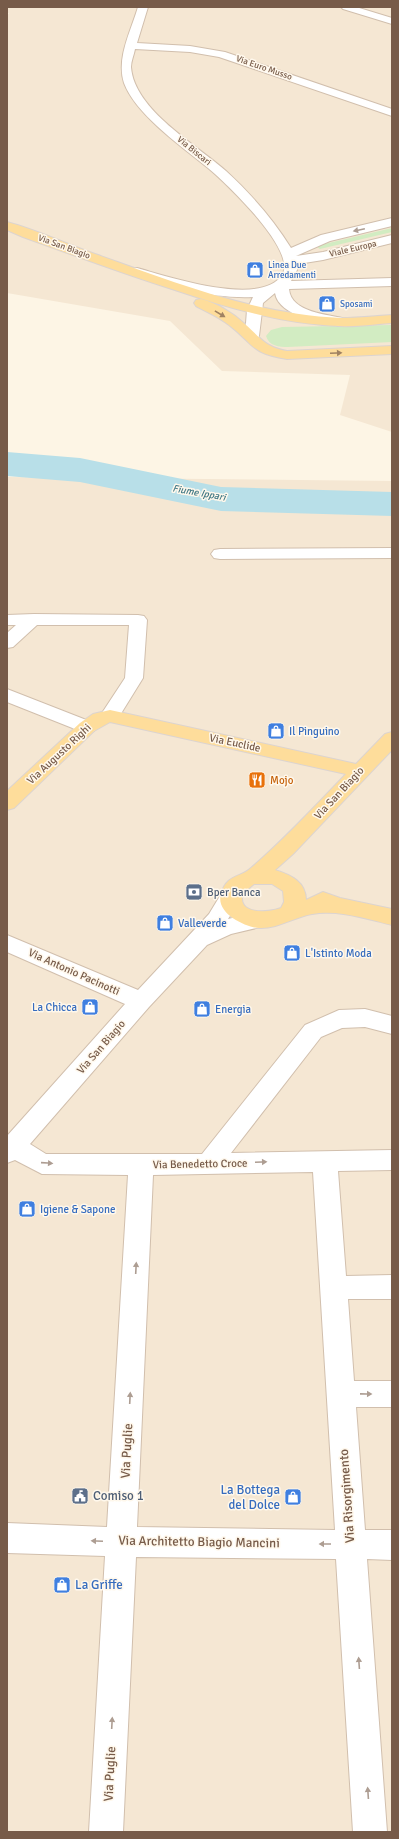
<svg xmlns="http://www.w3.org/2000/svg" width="399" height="1839" viewBox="0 0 399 1839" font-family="Signika,sans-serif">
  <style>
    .residential { fill: #f5e7d3 }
    .green { fill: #d2ecc2 }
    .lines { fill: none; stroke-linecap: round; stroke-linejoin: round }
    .river { fill: #b8dfe8; fill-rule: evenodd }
    .minor-casing { stroke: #d1bfad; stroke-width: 2 }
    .major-casing { stroke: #dcd4d0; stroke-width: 2 }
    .minor { fill: #fff; fill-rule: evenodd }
    .major { fill: #fedd9b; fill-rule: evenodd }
    .oneway { fill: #ad9d92 }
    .oneway2 { fill: #a08262 }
    .labels { text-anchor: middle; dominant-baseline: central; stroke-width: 3; stroke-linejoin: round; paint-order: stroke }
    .far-street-label { font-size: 9px; fill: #775b49; stroke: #fff8ec }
    .far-shop-label { font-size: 9px; fill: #366cbe; stroke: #fff8ec; text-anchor: start }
    .far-water-label { font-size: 10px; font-style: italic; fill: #3f7784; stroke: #fff8ec }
    .shop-label { font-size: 11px; fill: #366cbe; stroke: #fff8ec; text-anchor: start }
    .street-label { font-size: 11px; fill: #775b49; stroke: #fff8ec }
    .food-label { font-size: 11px; fill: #c56008; stroke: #fff8ec; text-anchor: start }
    .service-label { font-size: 11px; fill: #4e5e75; stroke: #fff8ec; text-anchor: start }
    .near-street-label { font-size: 13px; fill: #775b49; stroke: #fff8ec }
    .near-shop-label { font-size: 13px; fill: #366cbe; stroke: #fff8ec; text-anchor: end }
    .near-service-label { font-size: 13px; fill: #4e5e75; stroke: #fff8ec; text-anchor: start }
  </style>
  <rect width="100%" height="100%" fill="#fdf5e5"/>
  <path class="residential" d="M7,7H392V432L340,415L350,375L222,371L170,321L7,293V16L9,13H7Z
    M7,477L392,481V1832H7Z"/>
  <path class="green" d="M392,228V232L320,249L316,246Z
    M392,325V342L288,347C279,347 269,346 266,336L271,330L282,327Z"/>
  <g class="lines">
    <path class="river" d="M7,452L80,458L221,487L392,492V516L221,511L80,482L7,476Z"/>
    <g class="minor-casing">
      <path id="minor" d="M138,7H148L137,43L190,46L225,52L392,109V116L219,57L190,52L135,49C134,55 131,61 131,67C134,110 197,145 226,171C251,194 273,219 291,248L321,235L392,218V226L330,241L296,256L323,252L392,235V243L323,260L298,264L297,270L291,281L392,278V286L289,289C291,313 328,314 346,319L348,322L346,325L341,326C322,322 279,317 275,293L263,303L259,336L257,339H247L245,336L247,310L253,297C212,299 172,286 132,275L130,272L132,269L137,268C167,276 260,308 282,275C298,251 226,183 208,168C191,154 173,141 157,126C144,114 130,99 124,83C116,58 131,31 138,7Z
        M341,7H356L392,18V24L343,9Z
        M392,548V558L220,559L214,558L211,554L214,550L220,549Z
        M34,614L138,615L144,616L147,620L143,678L117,720L110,722L103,720L100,716L125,678L129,625H37L13,647L7,648V633L16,625H7V615Z
        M7,689L94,723L97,727L94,731L87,733L80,731L7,702Z
        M231,888L239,891L242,896L228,919L257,912L265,914L268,920L265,926L231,934L207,945L149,1007L30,1144L46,1154H202L305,1025L339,1010L365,1009L392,1016V1034L365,1027L342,1028L321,1037L231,1153L392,1150V1170L338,1171L346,1276L392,1275V1299H348L354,1381H392V1407H356L365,1530H392V1560L367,1559L387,1832H353L336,1559L136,1557L123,1832H89L105,1556L7,1553V1523L107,1527L128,1175L42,1174L15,1160L7,1163V1136L125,1004L7,952V935L138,990L209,914L223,891ZM313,1172L335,1530L137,1527L153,1175Z"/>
    </g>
    <g class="major-casing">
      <path id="major" d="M7,222C37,230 66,244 95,254C174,282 256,315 341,318C358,318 375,316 392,315V323C375,324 358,327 340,326C284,324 228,308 175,290C124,274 73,255 23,237L7,230Z
        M201,299C217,303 234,314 246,325C262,339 265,347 287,351L392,346V354L287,359C250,353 255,345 229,325C219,317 207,312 196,306L194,303L196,300Z
        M110,710L356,764L385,734L392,732V750L293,854L275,870C291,875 306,882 306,900L323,892L340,898L392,909V925C367,919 338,909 312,914C294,917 278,929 259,928C245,927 215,913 221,894C227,874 240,878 251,868C285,839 315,806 346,774L110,722L94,731L14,808L7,810V791L80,723L93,714ZM254,884H272L283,891L284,902L281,908C268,913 236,915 243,893Z"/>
    </g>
    <use href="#minor" class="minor"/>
    <use href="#major" class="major"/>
  </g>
  <defs><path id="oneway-solid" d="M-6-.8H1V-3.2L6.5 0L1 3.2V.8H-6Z"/></defs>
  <g class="oneway">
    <use href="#oneway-solid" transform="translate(359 230) rotate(168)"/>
    <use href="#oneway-solid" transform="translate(261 1162) rotate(-2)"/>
    <use href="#oneway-solid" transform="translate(47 1163) rotate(4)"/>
    <use href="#oneway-solid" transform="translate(136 1268) rotate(-87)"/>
    <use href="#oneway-solid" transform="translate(366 1394) rotate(1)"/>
    <use href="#oneway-solid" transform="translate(130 1398) rotate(-87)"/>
    <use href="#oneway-solid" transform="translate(97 1541) rotate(-178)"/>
    <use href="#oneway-solid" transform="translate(325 1544) rotate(-180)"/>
    <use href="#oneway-solid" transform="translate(359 1663) rotate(-94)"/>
    <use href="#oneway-solid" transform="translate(112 1723) rotate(-87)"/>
    <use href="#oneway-solid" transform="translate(368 1793) rotate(-94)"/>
  </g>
  <g class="oneway2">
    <use href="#oneway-solid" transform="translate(220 314) rotate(31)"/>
    <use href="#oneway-solid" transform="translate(336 353) rotate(-3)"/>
  </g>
  <defs>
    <g id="shop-square" transform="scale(0.9)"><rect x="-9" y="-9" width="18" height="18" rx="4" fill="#3f7fe0" stroke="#fff8ec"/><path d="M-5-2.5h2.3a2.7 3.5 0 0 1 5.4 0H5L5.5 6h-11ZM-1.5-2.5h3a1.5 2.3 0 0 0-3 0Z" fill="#fff"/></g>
    <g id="restaurant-square" transform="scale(0.9)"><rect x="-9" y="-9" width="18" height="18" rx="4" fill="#e8710a" stroke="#fff8ec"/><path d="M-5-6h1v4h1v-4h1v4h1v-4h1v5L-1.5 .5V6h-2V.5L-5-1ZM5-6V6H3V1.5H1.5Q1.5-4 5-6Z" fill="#fff"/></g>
    <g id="bank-square" transform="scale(0.9)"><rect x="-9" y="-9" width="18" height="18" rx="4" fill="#5c6f8a" stroke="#fff8ec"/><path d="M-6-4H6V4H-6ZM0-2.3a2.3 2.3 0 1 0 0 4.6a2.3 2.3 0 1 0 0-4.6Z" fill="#fff"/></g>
    <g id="civic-square" transform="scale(0.9)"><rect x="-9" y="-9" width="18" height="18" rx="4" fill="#5c6f8a" stroke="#fff8ec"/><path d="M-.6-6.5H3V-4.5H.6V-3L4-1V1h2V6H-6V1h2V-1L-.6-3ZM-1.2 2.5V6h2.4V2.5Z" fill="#fff"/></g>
  </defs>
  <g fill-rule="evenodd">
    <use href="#shop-square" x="255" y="270"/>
    <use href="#shop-square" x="327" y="304"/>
    <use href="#shop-square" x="276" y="731"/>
    <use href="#restaurant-square" x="257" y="780"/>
    <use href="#bank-square" x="194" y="892"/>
    <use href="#shop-square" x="165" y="923"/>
    <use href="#shop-square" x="292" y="953"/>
    <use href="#shop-square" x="90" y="1007"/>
    <use href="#shop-square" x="202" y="1009"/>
    <use href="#shop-square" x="27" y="1209"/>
    <use href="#civic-square" x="80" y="1496"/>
    <use href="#shop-square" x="293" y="1497"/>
    <use href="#shop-square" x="62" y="1585"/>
  </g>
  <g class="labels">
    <g class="far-street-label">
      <text transform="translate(264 68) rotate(19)">Via Euro Musso</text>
      <text transform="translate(194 151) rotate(39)">Via Biscari</text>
      <text transform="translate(64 247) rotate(20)">Via San Biagio</text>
      <text transform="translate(353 249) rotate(-13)">Viale Europa</text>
    </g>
    <g class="far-shop-label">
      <text x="268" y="265">Linea Due<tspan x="268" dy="10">Arredamenti</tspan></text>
      <text x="340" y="304">Sposami</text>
    </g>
    <g class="far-water-label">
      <text transform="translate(199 493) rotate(10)">Fiume Ippari</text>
    </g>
    <g class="shop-label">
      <text x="289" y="731">Il Pinguino</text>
      <text x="178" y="923">Valleverde</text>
      <text x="305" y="953">L'Istinto Moda</text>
      <text x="77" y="1007" text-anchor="end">La Chicca</text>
      <text x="215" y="1009">Energia</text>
      <text x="40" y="1209">Igiene &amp; Sapone</text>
    </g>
    <g class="street-label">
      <text transform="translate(235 743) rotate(12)">Via Euclide</text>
      <text transform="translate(59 754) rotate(-43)">Via Augusto Righi</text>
      <text transform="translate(339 793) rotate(-47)">Via San Biagio</text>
      <text transform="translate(74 972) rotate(24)">Via Antonio Pacinotti</text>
      <text transform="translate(101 1047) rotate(-49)">Via San Biagio</text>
      <text transform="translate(200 1164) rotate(-1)">Via Benedetto Croce</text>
    </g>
    <g class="food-label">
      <text x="270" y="780">Mojo</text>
    </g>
    <g class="service-label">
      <text x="207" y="892">Bper Banca</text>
    </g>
    <g class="near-street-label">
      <text transform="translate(127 1451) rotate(-87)">Via Puglie</text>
      <text transform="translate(347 1496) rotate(-94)">Via Risorgimento</text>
      <text transform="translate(199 1542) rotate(1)">Via Architetto Biagio Mancini</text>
      <text transform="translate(110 1774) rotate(-87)">Via Puglie</text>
    </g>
    <g class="near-shop-label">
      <text x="280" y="1490">La Bottega<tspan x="280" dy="15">del Dolce</tspan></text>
      <text x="75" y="1585" text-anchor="start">La Griffe</text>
    </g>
    <g class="near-service-label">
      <text x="93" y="1496">Comiso 1</text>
    </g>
  </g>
  <rect width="399" height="1839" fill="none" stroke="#775b49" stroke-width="16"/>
</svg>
